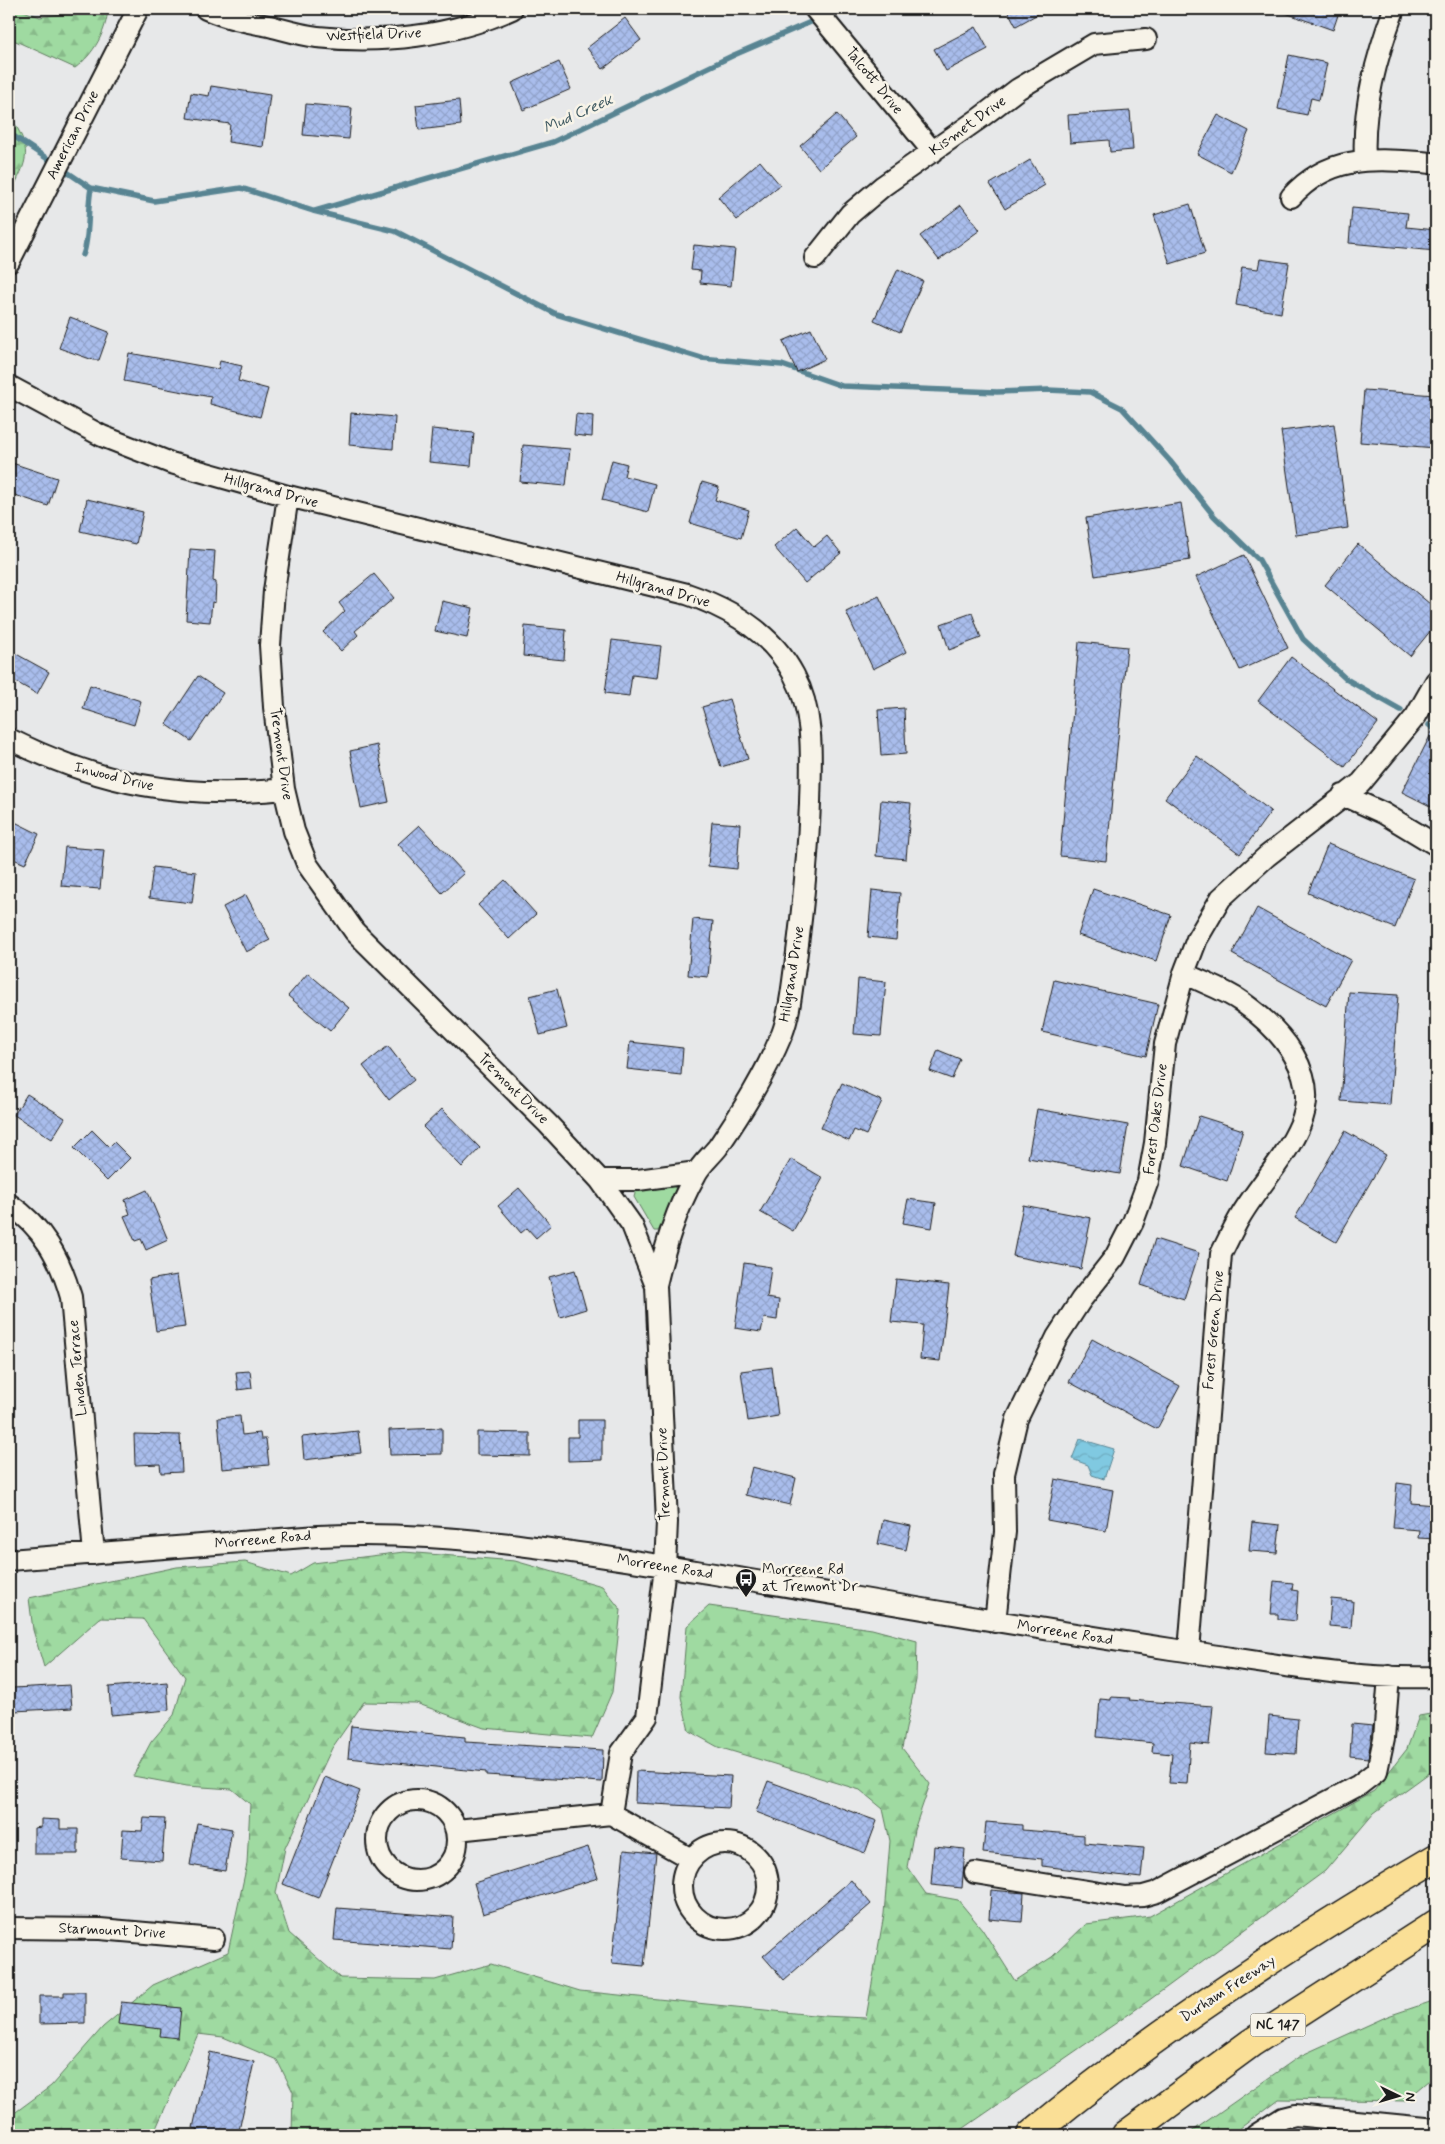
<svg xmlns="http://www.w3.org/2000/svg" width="1445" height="2144" viewBox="0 0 1445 2144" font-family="Mynerve,sans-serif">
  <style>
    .green { fill: #9fdaa1; stroke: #5e7b5e }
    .forest { fill: url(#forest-firs); stroke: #5e7b5e }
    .water { fill: url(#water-waves); stroke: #588492 }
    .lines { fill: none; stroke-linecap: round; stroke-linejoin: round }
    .stream { stroke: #588492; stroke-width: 5.5 }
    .building { fill: url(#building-cross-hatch); stroke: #1c1c1c }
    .minor-casing { stroke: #1c1c1c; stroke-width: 24 }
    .highway-casing { stroke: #1c1c1c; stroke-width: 31 }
    .minor { stroke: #f7f3e8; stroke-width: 20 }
    .highway { stroke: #fadf96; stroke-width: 28 }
    .labels { text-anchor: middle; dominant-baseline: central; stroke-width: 5; stroke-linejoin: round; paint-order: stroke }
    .shield { fill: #f7f3e8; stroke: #5e5c59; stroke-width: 1 }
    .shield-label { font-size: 14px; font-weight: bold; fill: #1c1c1c }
    .street-label { font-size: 15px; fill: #1c1c1c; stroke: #f7f3e8 }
    .poi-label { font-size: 15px; fill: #1c1c1c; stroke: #f7f3e8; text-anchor: start }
    .water-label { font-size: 16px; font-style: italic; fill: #3f5961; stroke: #f7f3e8 }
  </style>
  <defs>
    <pattern id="forest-firs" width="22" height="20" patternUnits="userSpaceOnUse" patternTransform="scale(1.25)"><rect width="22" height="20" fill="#9fdaa1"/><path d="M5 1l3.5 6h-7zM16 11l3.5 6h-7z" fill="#88ba8a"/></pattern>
    <pattern id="water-waves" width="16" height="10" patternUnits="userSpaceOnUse" patternTransform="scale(1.25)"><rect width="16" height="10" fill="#80c9e1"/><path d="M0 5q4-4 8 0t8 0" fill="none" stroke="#6eacc0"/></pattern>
    <pattern id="building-cross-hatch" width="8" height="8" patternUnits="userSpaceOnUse" patternTransform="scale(1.25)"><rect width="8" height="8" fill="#a9bdec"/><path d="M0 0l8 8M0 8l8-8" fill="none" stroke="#91a2ca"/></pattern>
  </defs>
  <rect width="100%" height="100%" fill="#e7e8e9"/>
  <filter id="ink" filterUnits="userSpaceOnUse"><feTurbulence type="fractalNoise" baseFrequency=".02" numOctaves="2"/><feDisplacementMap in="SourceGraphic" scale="10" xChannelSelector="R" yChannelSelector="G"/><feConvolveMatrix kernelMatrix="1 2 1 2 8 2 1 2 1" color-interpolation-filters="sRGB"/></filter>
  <g filter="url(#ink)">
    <path class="green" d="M672,1186L675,1187L676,1192L661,1226L658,1231H654L634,1197L636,1190Z"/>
    <path class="forest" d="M9,9H18L40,17L69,13L80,9H108C106,32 94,54 75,68L9,38Z
      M9,115C33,150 29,159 9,195Z
      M404,1552L515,1561L602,1586L621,1610L612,1692L592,1738L484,1728L416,1703L364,1702L332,1748L285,1848L276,1893L289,1933L340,1978L435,1980L491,1964L580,1991L823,2016L866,2018L884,1914L890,1841L883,1809L860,1790L718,1747L689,1731L681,1697L687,1626L709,1606L872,1629L917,1641L916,1680L902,1748L930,1784L914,1830L907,1867L926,1894L958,1900L982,1929L1015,1981L1052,1957L1086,1924L1150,1916L1374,1791L1407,1749L1419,1716L1436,1713V1768L1374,1813L1325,1871L1148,2001L954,2135H292L293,2092L277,2060L223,2037L198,2034L153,2135H9V2117L51,2086L103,2027L153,1985L228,1952L247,1864L250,1804L232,1789L187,1786L133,1776L151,1742L174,1715L185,1677L143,1619L100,1618L44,1667L33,1630L29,1598L177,1567L245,1562L291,1576L313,1563Z
      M1436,2000V2075L1405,2101L1279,2099L1231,2135H1187L1300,2056L1388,2016Z"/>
    <path class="water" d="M1080,1439L1114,1449L1104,1479L1092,1475L1088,1465L1072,1459Z"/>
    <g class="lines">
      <path class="stream" d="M9,133L91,188L154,201L241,188L313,211L395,231L556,314L701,358L782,365L842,386L997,392L1048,390L1090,392L1122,408L1170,461L1214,516L1259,560L1303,639L1346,679L1401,710
        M315,211L553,142L734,55L841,9
        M83,255C90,238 87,209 91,188
        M1429,725L1436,730"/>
    </g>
    <path class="building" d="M1007,9H1047L1016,26Z
      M1280,9H1340L1333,30L1280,11Z
      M625,18L641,40L603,69L587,48Z
      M976,27L988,49L946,71L934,49Z
      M1289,55L1327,63L1319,100L1311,98L1307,115L1278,109Z
      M559,62L571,89L523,110L512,83Z
      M211,86L270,95L263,147L228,142L230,124L187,118L191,93L209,96Z
      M459,100L461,125L419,130L416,105Z
      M306,104L352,108L349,139L303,135Z
      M1130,111L1133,150L1110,152L1109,140L1070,143L1068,115Z
      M837,114L856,137L819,169L800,146Z
      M1218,115L1249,131L1231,172L1197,154Z
      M1030,160L1045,185L1005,209L990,184Z
      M760,161L780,185L737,220L718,197Z
      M1190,204L1205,253L1170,264L1154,215Z
      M961,205L980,230L939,260L920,236Z
      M1352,208L1408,213L1406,227L1436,230V251L1349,243Z
      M694,245L735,249L731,286L700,283L701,271L691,270Z
      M1260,259L1289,263L1281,313L1236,305L1242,267L1258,269Z
      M898,269L923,281L900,332L874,320Z
      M70,317L109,332L99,360H93L59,348Z
      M811,329L825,359L797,372L783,341Z
      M129,353L218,369L220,361L242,366L238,381L268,389L260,417L210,404L211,397L124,381Z
      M1364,390L1436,395V448L1360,442Z
      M351,413L395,417L393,449L349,445Z
      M576,414L593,416L592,437L574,435Z
      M1334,424L1348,528L1296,535L1281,431Z
      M432,429L474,433L471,466L429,462Z
      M523,445L570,449L566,486L520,482Z
      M612,460L627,464L624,476L655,484L648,512L602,500Z
      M9,462L57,478L48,506L9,493Z
      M702,482L719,487L715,500L749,510L741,538L690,523Z
      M87,499L143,512L136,544L80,531Z
      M1181,503L1190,560L1095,576L1086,518Z
      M797,527L814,547L827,536L841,553L805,583L774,547Z
      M1358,544L1436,609V624L1410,656L1325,585Z
      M190,549L215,551L213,581L216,582L215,603L212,602L210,622L186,620Z
      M1244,555L1288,648L1240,670L1196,577Z
      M374,574L394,598L355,631L358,635L341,651L323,632L345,611L339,603Z
      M879,596L906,652L873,669L846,612Z
      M442,601L473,608L467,638L435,631Z
      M972,613L981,638L949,650L941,624Z
      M525,626L566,630L564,660L523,656Z
      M612,640L661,646L657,678L632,675L629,696L605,693Z
      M1079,642L1127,647L1106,861L1060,856Z
      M9,650L49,672L37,694L9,678Z
      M1291,657L1378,723L1345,767L1258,701Z
      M198,676L223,693L191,741L166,724Z
      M90,685L141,701L134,725L83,709Z
      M729,699L748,759L721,767L702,707Z
      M904,708L906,754L881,756L878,710Z
      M1436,724V809L1402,792Z
      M377,745L389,802L361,808L350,751Z
      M1197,756L1271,811L1240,854L1165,798Z
      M881,800L911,803L906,859L876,856Z
      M9,819L39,834L25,864L9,857Z
      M712,822L740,824L737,869L708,866Z
      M419,825L464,873L442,893L398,844Z
      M1328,844L1414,879L1395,928L1308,893Z
      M65,847L104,850L100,889L61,886Z
      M153,867L196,872L192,903L149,898Z
      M505,880L536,914L509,939L478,905Z
      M1093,889L1171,915L1156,961L1078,935Z
      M872,890L900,893L896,940L868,937Z
      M246,895L270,940L246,952L223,907Z
      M1257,908L1351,960L1326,1006L1232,954Z
      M693,919L713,921L708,977L688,975Z
      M308,973L349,1008L330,1031L288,996Z
      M858,979L886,982L881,1036L854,1034Z
      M1054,980L1158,1004L1146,1056L1042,1032Z
      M557,989L567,1028L540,1035L530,996Z
      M1349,992L1398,995L1390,1105L1341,1101Z
      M630,1042L683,1048L681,1075L627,1069Z
      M388,1046L414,1080L389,1100L363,1066Z
      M938,1050L960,1059L952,1079L930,1071Z
      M842,1083L882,1101L866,1135L854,1130L849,1141L821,1128Z
      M27,1094L65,1118L52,1139L14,1115Z
      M442,1109L480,1148L462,1167L423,1127Z
      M1037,1109L1128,1125L1120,1174L1028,1158Z
      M1199,1116L1243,1130L1227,1181L1183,1166Z
      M92,1130L109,1147L114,1142L130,1158L107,1181L74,1148Z
      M1345,1131L1386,1155L1336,1242L1295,1218Z
      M791,1159L823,1178L793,1231L760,1212Z
      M519,1188L551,1225L536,1238L527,1228L521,1233L498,1206Z
      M147,1190L168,1240L146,1250L141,1239L135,1241L124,1216L130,1214L125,1200Z
      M908,1199L936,1203L932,1228L903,1223Z
      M1023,1205L1091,1218L1081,1269L1013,1256Z
      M1155,1239L1199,1253L1184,1299L1141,1285Z
      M744,1263L771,1267L767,1298L779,1300L777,1320L764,1318L761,1332L735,1328Z
      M575,1270L586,1309L560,1317L549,1277Z
      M177,1275L185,1327L156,1331L149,1280Z
      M896,1279L949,1285L940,1361L920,1359L923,1325L891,1322Z
      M1092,1339L1180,1386L1157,1429L1069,1382Z
      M772,1367L778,1416L748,1421L741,1371Z
      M250,1371L252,1388L238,1390L236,1372Z
      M240,1416L242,1435L260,1433L261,1439H266L269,1465L222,1469L218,1418Z
      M578,1420H602V1460L568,1461V1437H578Z
      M442,1428V1454L390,1455L389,1430Z
      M358,1431L361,1453L304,1460L302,1437Z
      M477,1432L530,1433V1456L477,1455Z
      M134,1434L180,1435L182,1472L161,1473L160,1464L135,1465Z
      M752,1467L796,1478L790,1505L745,1495Z
      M1055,1479L1113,1490L1106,1531L1047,1520Z
      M1397,1483L1412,1485L1411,1503L1436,1505V1539L1418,1538L1419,1530L1393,1528Z
      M883,1520L911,1526L906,1550L878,1544Z
      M1252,1522L1280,1525L1277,1553L1249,1551Z
      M1274,1581L1293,1583L1292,1590L1298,1591L1296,1621L1278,1619V1614H1271Z
      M1331,1599L1353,1601L1351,1628L1329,1626Z
      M167,1682L169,1710L111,1715L109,1687Z
      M70,1685L72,1708L14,1711L13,1688Z
      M1111,1697L1130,1698L1129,1700L1213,1706L1209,1745L1190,1743L1187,1784L1169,1783L1172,1754L1152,1752L1153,1743L1097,1737L1100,1699L1111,1700Z
      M1269,1716L1298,1719L1296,1754L1266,1752Z
      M1352,1724L1373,1726L1368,1758L1350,1756Z
      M351,1726L465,1737V1742L603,1750L602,1782L486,1775V1772L348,1758Z
      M636,1771L731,1776L729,1808L635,1803Z
      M325,1777L360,1791L318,1898L283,1884Z
      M768,1781L877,1821L865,1853L756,1812Z
      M144,1818L165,1819L162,1861L121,1858L123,1830L142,1831Z
      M41,1819L60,1820V1829H78V1854H34V1828L41,1827Z
      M986,1822L1022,1825V1830L1084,1835V1843L1144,1848L1141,1878L1042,1866V1859L983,1853Z
      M197,1823L232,1829L225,1871L190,1865Z
      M934,1846L965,1849L962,1888L931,1885Z
      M588,1847L598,1878L483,1914L474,1883Z
      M624,1850L656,1853L644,1966L612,1963Z
      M851,1880L871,1904L784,1980L763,1956Z
      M991,1890L1024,1893L1022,1922L989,1919Z
      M337,1908L453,1917L451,1949L334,1940Z
      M64,1992H85V2023L39,2024V1996H64Z
      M121,2002L181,2008L178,2038L160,2036L161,2029L118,2024Z
      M210,2052L254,2062L238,2135H196L198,2129L193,2128Z"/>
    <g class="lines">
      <g class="minor-casing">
        <path id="minor" d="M206,9C226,18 247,22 269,26C285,30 301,35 317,37C383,44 452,36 512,9
          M815,9L933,152
          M1365,159C1362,108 1377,56 1394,9
          M1291,197C1332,151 1380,160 1436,163
          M815,258L850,214L883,186L980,118L1018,89L1094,44L1146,39
          M9,262L138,9
          M9,386L102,436L171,463L288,496L687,594C731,609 772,633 794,675C815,714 811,760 810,803C808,856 803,907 796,960C792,984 791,1011 782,1034C765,1075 743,1110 718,1147C711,1156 701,1164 696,1174C676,1209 665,1247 656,1285
          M288,496L274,591L270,645L274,707L284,789L294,831L307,864L355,932L548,1124L600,1180L632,1225L656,1286L667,1522L665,1567L647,1717L621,1753L611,1814L691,1859
          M9,739C99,784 183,800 284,789
          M1343,795L1383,813L1436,845
          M1184,973C1203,983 1224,989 1242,1002C1280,1029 1322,1074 1300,1125C1286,1158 1258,1186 1240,1217C1233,1229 1227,1242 1221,1254L1189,1651
          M600,1180H638L697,1172
          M9,1204C43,1227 60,1258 71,1297L94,1554
          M9,1560L318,1536C445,1530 570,1551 696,1571C854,1597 1012,1625 1171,1649C1258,1661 1348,1680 1436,1677
          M995,1622L1005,1532L1004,1474L1017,1419L1057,1337L1081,1300L1115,1257L1133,1222L1148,1181L1155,1143L1165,1044L1184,973L1197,939L1221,898L1267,856L1361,783L1416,716L1436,681
          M377 1840a40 40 0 1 1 80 0a40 40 0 1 1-80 0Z
          M457,1830L611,1814
          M682 1886a43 43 0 1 1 86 0a43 43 0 1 1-86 0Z
          M975,1873L1125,1897L1143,1896L1157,1892L1359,1785L1377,1771L1384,1738L1389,1676
          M9,1928L100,1929L214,1939
          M1256,2135L1283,2118L1295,2115L1436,2129"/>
      </g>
      <g class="highway-casing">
        <path id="highway" d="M1031,2135C1157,2030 1295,1941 1436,1858
          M1126,2135L1251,2043L1436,1924"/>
      </g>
      <use href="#minor" class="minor"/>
      <use href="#highway" class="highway"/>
    </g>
  </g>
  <defs>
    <g id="bus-pin" transform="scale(1.125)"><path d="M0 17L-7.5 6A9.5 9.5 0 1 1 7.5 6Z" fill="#1c1c1c" stroke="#f7f3e8"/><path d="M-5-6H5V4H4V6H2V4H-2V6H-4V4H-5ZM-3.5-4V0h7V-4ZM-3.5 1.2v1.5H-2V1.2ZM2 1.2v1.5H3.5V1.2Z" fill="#fff"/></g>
  </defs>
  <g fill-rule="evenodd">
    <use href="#bus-pin" x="746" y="1579"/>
  </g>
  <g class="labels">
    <rect class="shield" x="1250.5" y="2013.5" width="55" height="23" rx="4"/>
    <g class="shield-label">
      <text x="1278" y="2025">NC 147</text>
    </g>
    <g class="street-label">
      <text transform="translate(374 35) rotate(-2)">Westfield Drive</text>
      <text transform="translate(874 81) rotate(51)">Talcott Drive</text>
      <text transform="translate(968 126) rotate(-36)">Kismet Drive</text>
      <text transform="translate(73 135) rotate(-63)">American Drive</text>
      <text transform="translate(271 491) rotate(15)">Hillgrand Drive</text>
      <text transform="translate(663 590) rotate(16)">Hillgrand Drive</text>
      <text transform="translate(281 754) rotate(82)">Tremont Drive</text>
      <text transform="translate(114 777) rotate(14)">Inwood Drive</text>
      <text transform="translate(792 974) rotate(-81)">Hillgrand Drive</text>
      <text transform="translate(513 1089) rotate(45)">Tremont Drive</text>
      <text transform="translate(1156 1119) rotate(-83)">Forest Oaks Drive</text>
      <text transform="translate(1214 1330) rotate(-85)">Forest Green Drive</text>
      <text transform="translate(78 1368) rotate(-95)">Linden Terrace</text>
      <text transform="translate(664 1474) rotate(-92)">Tremont Drive</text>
      <text transform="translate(263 1540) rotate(-5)">Morreene Road</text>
      <text transform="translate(665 1567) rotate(9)">Morreene Road</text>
      <text transform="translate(1065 1633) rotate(9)">Morreene Road</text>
      <text transform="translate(112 1931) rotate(3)">Starmount Drive</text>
      <text transform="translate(1228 1989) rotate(-33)">Durham Freeway</text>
    </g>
    <g class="poi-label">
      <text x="762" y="1570">Morreene Rd<tspan x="762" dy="17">at Tremont Dr</tspan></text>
    </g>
    <g class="water-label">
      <text transform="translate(578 114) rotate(-24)">Mud Creek</text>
    </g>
  </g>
  <rect width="1445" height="2144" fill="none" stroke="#f7f3e8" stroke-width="30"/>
  <rect x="15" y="15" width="1415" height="2114" fill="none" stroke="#1c1c1c" stroke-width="2" filter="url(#ink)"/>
  <g transform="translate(1398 2096) rotate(95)" stroke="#f7f3e8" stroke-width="4" paint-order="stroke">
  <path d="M0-4L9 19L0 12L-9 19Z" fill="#1c1c1c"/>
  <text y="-8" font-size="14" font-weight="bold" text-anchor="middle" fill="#1c1c1c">N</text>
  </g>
</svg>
